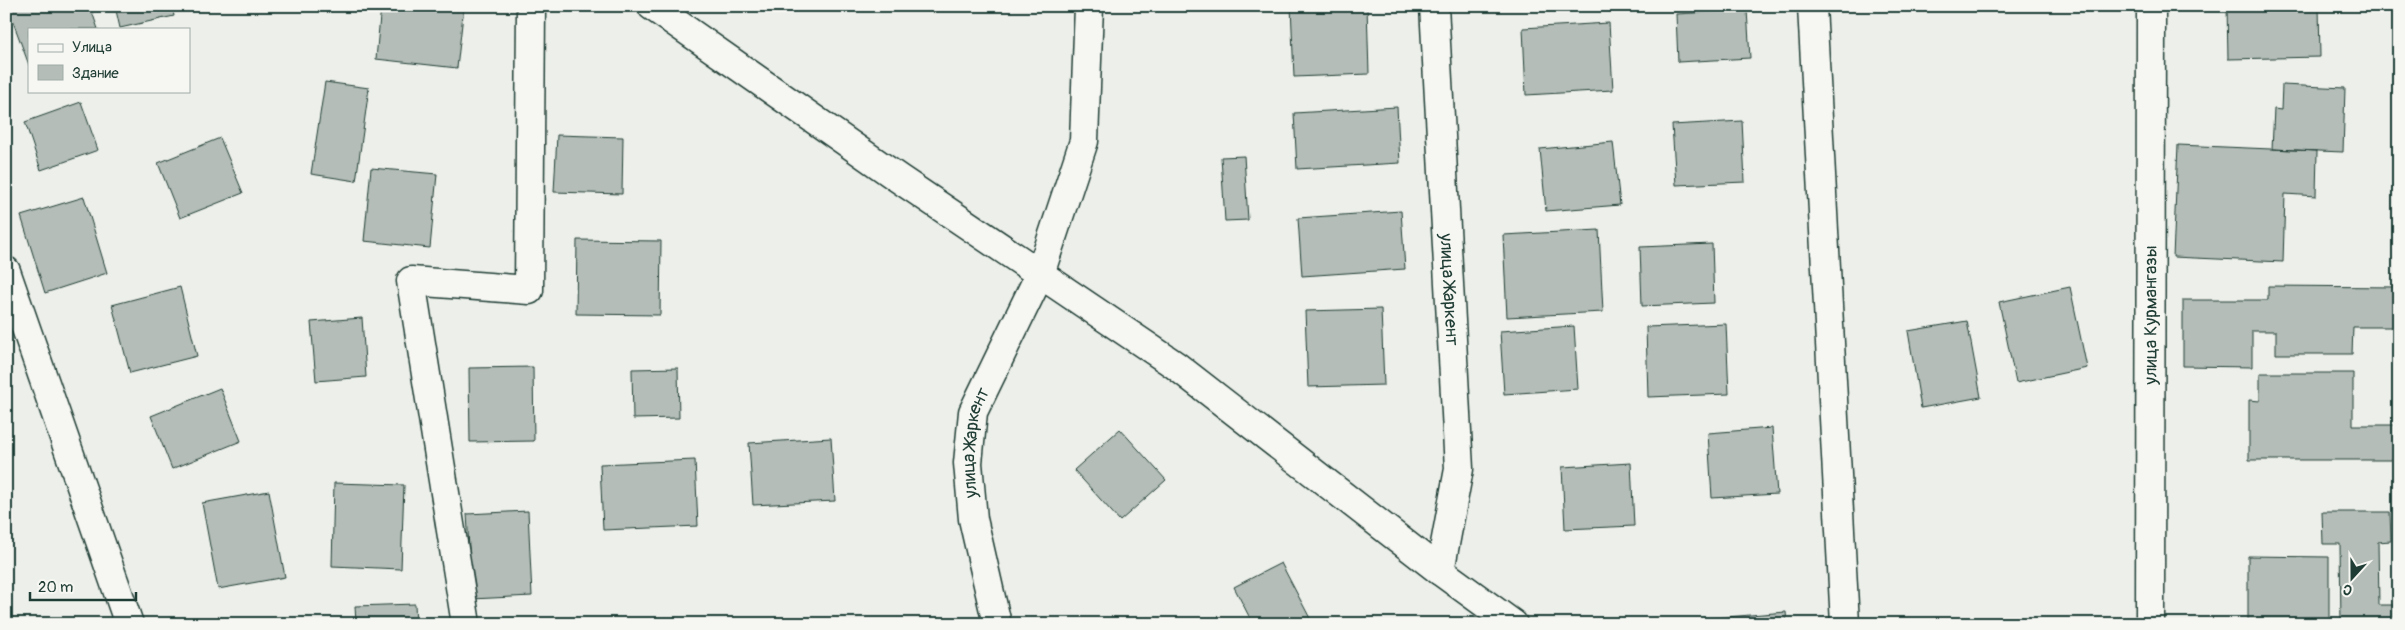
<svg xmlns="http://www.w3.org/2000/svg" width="2405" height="630" viewBox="0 0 2405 630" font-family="Pangolin,sans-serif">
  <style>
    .building { fill: #b4bdb8; stroke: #1f3d34 }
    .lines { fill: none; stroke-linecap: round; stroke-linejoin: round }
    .street-casing { stroke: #1f3d34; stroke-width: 31 }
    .secondary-casing { stroke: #1f3d34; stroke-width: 31 }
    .street { stroke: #f6f6f2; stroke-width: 28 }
    .secondary { stroke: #f6f6f2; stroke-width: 28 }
    .labels { text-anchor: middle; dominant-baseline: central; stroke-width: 5; stroke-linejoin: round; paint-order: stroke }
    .street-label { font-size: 18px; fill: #1f3d34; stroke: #f6f6f2 }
  </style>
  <rect width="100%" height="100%" fill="#edefea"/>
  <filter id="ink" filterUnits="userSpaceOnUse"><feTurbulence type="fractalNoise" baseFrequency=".02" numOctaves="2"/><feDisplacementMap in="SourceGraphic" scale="10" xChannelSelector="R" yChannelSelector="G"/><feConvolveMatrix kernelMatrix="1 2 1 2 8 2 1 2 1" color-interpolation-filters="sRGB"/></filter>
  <g filter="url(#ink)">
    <path class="building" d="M21,6H90L98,29H29V65L9,11Z
      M115,6H172L174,16L120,28Z
      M381,6H464L457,68L376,59Z
      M1291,6H1367L1369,74L1294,77Z
      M2227,6H2319L2320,57L2228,59Z
      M1747,10L1750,58L1678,62L1676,14Z
      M1609,23L1613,90L1526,95L1523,28Z
      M325,82L369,88L356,181L311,174Z
      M2282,85L2345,88L2343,152L2272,149L2274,109L2281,110Z
      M81,102L98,150L41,170L25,122Z
      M1397,107L1400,163L1297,169L1294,113Z
      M1742,121L1745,182L1676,185L1672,125Z
      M557,135L623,137L622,194L554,192Z
      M220,138L243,193L180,218L158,163Z
      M1613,142L1620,205L1546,211L1540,149Z
      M2178,145L2317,151L2316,196L2285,194L2283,262L2173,257Z
      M1244,156L1248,220L1225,221L1221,157Z
      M371,168L437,174L430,248L364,241Z
      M84,197L107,273L45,293L21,216Z
      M1401,211L1405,269L1302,276L1298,218Z
      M1599,230L1603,312L1507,317L1503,235Z
      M577,240L661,241L660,315L576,314Z
      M1712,244L1714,303L1642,306L1640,247Z
      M2268,286L2399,287V327H2353L2352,354H2276V331H2252V367L2183,366V300H2268Z
      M180,287L197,356L130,373L112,305Z
      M2070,287L2087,368L2016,383L1999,302Z
      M1381,309L1384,385L1308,387L1305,311Z
      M362,318L366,377L316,381L311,322Z
      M1967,321L1981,397L1921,408L1908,331Z
      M1726,324L1729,394L1648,397L1646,327Z
      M1574,326L1578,389L1504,394L1500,331Z
      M533,367L534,441L470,442L469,368Z
      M678,368L679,418L633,419L632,369Z
      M2260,373H2353V425H2399V460H2249V400L2260,401Z
      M220,388L241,441L172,469L151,416Z
      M1772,428L1777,494L1712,498L1708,433Z
      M1120,429L1166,480L1120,521L1074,470Z
      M831,438L835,501L753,505L749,443Z
      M695,460L698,526L603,530L600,464Z
      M1631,463L1634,526L1565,529L1562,467Z
      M334,483L404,485L401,569L332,566Z
      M269,491L285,577L218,589L202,503Z
      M528,511L532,596L472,599L467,514Z
      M2322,512H2390L2391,541L2378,542L2379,605H2399V624H2341L2340,544H2323Z
      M2248,556L2329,557V624H2248Z
      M1281,563L1313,624H1253L1234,587Z
      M415,604L416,624H356L355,606Z
      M1786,612L1787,624H1716L1715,618Z"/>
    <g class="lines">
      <g class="street-casing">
        <g id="street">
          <path d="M652,6L898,178L1175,365L1440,571L1513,624"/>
          <path id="s1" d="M1434,6L1459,469L1440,571"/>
          <path d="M6,271L129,624"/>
          <path d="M466,624L411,281L529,290L531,6"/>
          <path id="s2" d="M997,624L973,519L968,463L973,412L1040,274L1084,141L1089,6"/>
          <path id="s3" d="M2150,624L2151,6"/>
        </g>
      </g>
      <g class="secondary-casing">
        <path id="secondary" d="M1812,6L1845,624"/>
      </g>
      <use href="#street" class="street"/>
      <use href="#secondary" class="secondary"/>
    </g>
  </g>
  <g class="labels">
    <g class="street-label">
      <text stroke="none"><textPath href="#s1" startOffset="284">улица Жаркент</textPath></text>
      <text stroke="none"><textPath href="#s3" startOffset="309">улица Курмангазы</textPath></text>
      <text stroke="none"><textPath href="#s2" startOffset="185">улица Жаркент</textPath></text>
    </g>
  </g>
  <rect width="2405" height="630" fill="none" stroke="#f6f6f2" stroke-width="25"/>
  <rect x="12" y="12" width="2380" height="605" fill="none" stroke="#1f3d34" stroke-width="2" filter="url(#ink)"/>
  <rect x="28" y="28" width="162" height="65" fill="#f6f6f2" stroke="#a0aca6"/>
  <rect x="38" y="44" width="25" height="8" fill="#f6f6f2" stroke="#a0aca6"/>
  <text x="72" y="52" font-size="15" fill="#1f3d34">Улица</text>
  <rect x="38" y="65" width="25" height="15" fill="#b4bdb8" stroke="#a0aca6"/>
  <text x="72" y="78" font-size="15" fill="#1f3d34">Здание</text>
  <g transform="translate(2352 578) rotate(201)" stroke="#f6f6f2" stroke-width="4" paint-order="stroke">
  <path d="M0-4L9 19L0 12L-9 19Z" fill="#1f3d34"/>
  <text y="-8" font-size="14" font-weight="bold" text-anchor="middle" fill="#1f3d34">С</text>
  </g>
  <path d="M30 592v8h106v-8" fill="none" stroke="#1f3d34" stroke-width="2.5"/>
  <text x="38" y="592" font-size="15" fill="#1f3d34" stroke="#f6f6f2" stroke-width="4" paint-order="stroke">20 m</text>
</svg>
